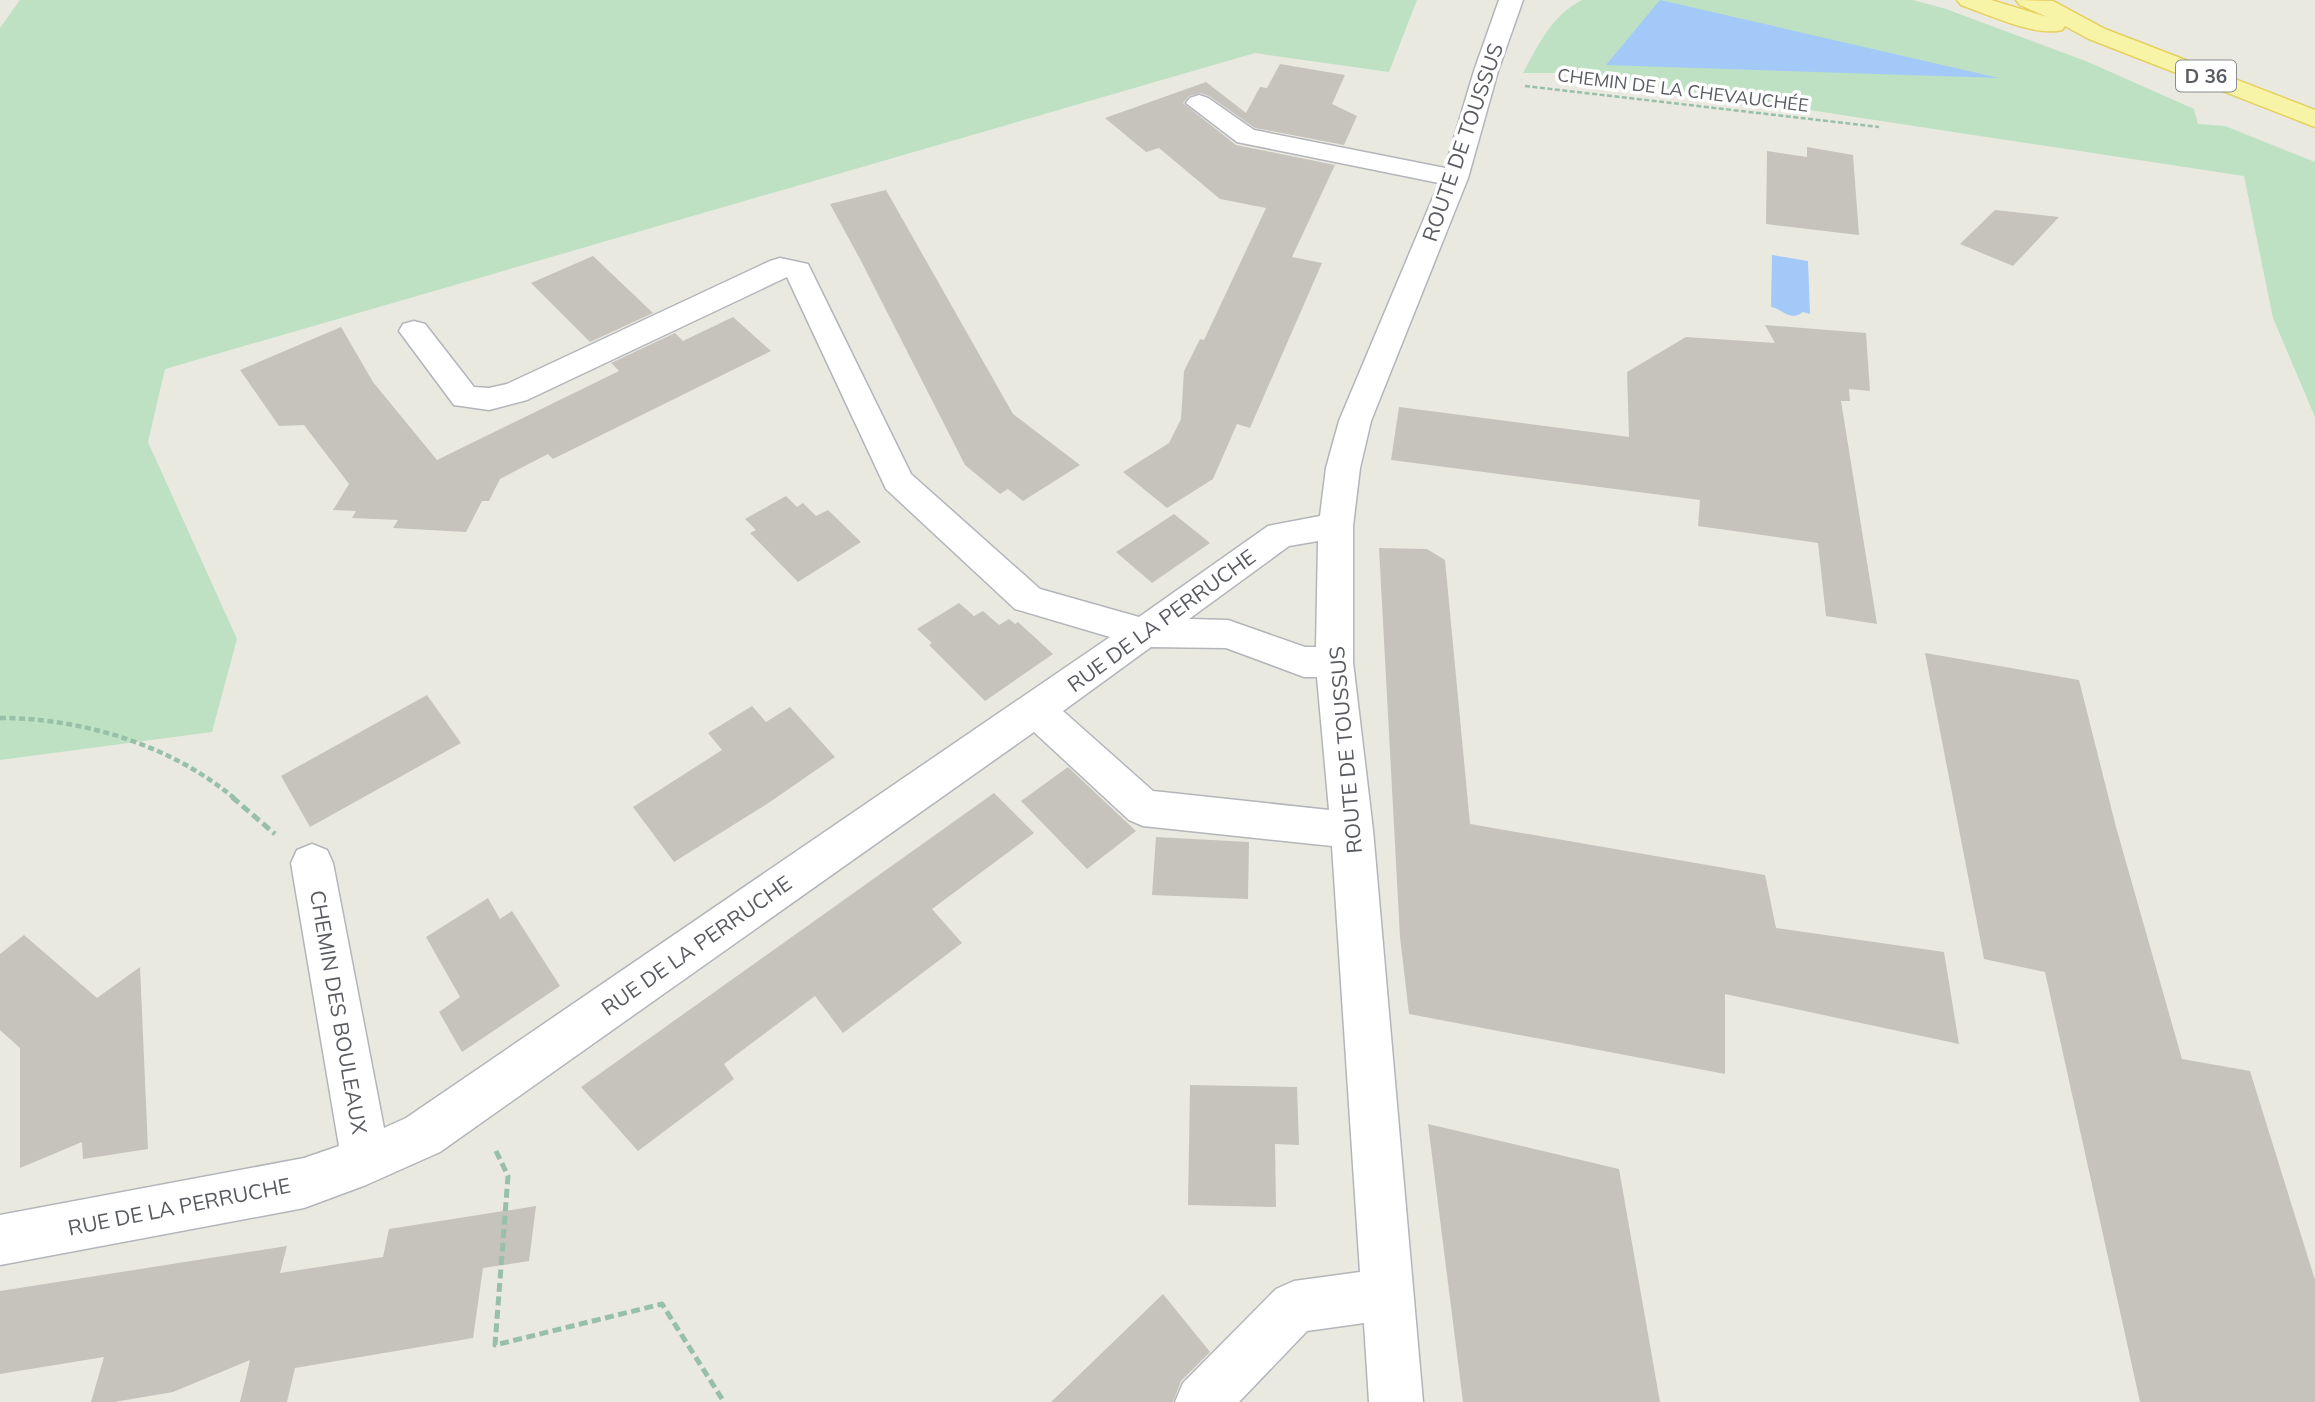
<svg xmlns="http://www.w3.org/2000/svg" width="2315" height="1402" viewBox="0 0 2315 1402" font-family="Mulish,sans-serif">
  <style>
    .green { fill: #bde1c2 }
    .water { fill: #a2c9f8 }
    .building { fill: #c6c3bd }
    .lines { fill: none; stroke-linecap: round; stroke-linejoin: round }
    .minor-casing { stroke: #b2b5ba; stroke-width: 3 }
    .major-casing { stroke: #e5cf5e; stroke-width: 3 }
    .path-far2 { stroke: #98c0a8; stroke-width: 2.5; stroke-dasharray: 5 2.5; stroke-linecap: butt }
    .path-far1 { stroke: #98c0a8; stroke-width: 4.5; stroke-dasharray: 6 3.5; stroke-linecap: butt }
    .path { stroke: #98c0a8; stroke-width: 5; stroke-dasharray: 9 4.5; stroke-linecap: butt }
    .minor { fill: #fff; fill-rule: evenodd }
    .major { fill: #f8f4a7; fill-rule: evenodd }
    .labels { text-anchor: middle; dominant-baseline: central; stroke-width: 7; stroke-linejoin: round; paint-order: stroke }
    .far-street-label { font-size: 18px; fill: #585b60; stroke: #fff }
    .shield { fill: #fff; stroke: #8a8c90; stroke-width: 2 }
    .shield-label { font-size: 19px; font-weight: bold; fill: #585b60 }
    .street-label { font-size: 21px; fill: #585b60; stroke: #fff }
  </style>
  <rect width="100%" height="100%" fill="#eae9e0"/>
  <path class="green" d="M20,0H1417L1389,72L1255,53L165,369L148,442L237,639L212,732L0,760V28Z
    M1582,0H1913L1946,9L2088,62L2194,109L2198,124L2225,126L2315,162V417L2273,318L2244,176L1565,73H1523C1539,44 1551,16 1582,0Z"/>
  <path class="water" d="M1660,0L1999,78L1606,65Z
    M1772,255L1808,261L1810,314L1803,312C1790,322 1783,309 1771,307Z"/>
  <path class="building" d="M1280,64L1345,75L1332,104L1357,116L1344,145L1255,128L1209,96L1200,93L1189,96L1183,103L1236,145L1335,165L1292,257L1322,263L1250,428L1237,424L1213,479L1167,508L1123,472L1169,443L1181,419L1184,371L1200,339L1204,340L1266,208L1220,199L1159,148L1146,152L1105,118L1206,82L1246,113L1260,87L1267,88Z
    M1807,147L1853,155L1859,235L1766,224L1767,151L1807,157Z
    M886,190L1013,414L1080,465L1023,501L1008,489L1000,494L965,465L861,261L830,204Z
    M1995,210L2059,217L2013,266L1960,244Z
    M593,256L653,313L590,342L531,283Z
    M733,317L771,351L553,459L548,454L500,479L489,501H482L466,532L393,528L398,520L352,518L356,511L333,510L349,484L304,425L279,426L240,370L341,327L373,382L437,460L619,371L611,363L675,333L683,341Z
    M1765,325L1866,333L1870,391L1849,389L1850,401H1841L1877,624L1826,616L1818,543L1698,526L1700,500L1391,460L1399,407L1629,437L1627,372L1686,337L1775,343Z
    M786,496L797,507L803,503L816,516L828,510L861,542L798,582L750,533L756,530L745,519Z
    M1174,514L1210,543L1152,583L1116,552Z
    M1379,548L1427,549L1445,560L1470,824L1765,875L1776,928L1944,952L1959,1044L1725,994V1074L1409,1014L1400,937Z
    M959,603L974,616L983,611L999,625L1009,619L1015,624L1018,622L1053,654L985,701L929,645L932,643L917,629Z
    M1925,653L2079,680L2116,827L2182,1059L2250,1071L2315,1280V1402H2140L2045,972L1984,959Z
    M427,695L461,743L310,827L281,776Z
    M752,706L766,722L790,707L835,757L767,804L674,862L633,807L722,750L708,733Z
    M1068,767L1136,831L1087,869L1021,801Z
    M994,793L1034,833L932,909L962,943L843,1033L815,996L724,1064L734,1079L638,1151L581,1087Z
    M1156,837L1249,842L1248,899L1152,895Z
    M488,898L500,919L512,911L560,986L462,1052L439,1012L460,997L426,937Z
    M24,935L97,998L140,967L148,1149L83,1159L82,1142L20,1168V1048L0,1030V954Z
    M1190,1085L1297,1087L1299,1145L1275,1144L1276,1207L1188,1205Z
    M1428,1124L1619,1169L1660,1402H1463Z
    M536,1206L529,1261L483,1268L473,1338L295,1368L287,1402H240L250,1360L173,1392L114,1402H91L104,1357L0,1374V1291L287,1246L280,1273L383,1257L389,1229Z
    M1163,1294L1210,1352L1181,1381L1173,1402H1051Z"/>
  <g class="lines">
    <g class="minor-casing">
      <path id="minor" d="M1499,0H1523L1498,71L1468,178L1371,421L1360,468L1353,526V662L1373,830L1423,1402H1369L1364,1323L1307,1331L1239,1402H1175L1183,1383L1276,1289L1294,1281L1360,1272L1332,846L1143,826L1129,820L1034,732L440,1152L366,1185L304,1208L0,1265V1215L304,1158L339,1146L291,863L297,850L312,844L327,850L333,863L384,1128L406,1118L1110,637L1015,609L886,489L787,277L527,400L489,410L454,405L399,331L403,324L414,321L425,324L474,387L489,388L507,384L770,261L780,258L808,264L911,474L1040,589L1139,617L1268,526L1320,516L1326,468L1339,421L1439,183L1237,142L1186,103L1190,98L1199,95L1208,98L1254,130L1445,168L1474,71ZM1318,541L1316,647H1305L1228,620L1189,619L1289,546ZM1151,647L1226,648L1304,677H1317L1329,810L1153,791L1063,711Z"/>
    </g>
    <g class="major-casing">
      <path id="major" d="M1957,0H1991L2047,17L2020,5L2016,0L2053,1L2105,29L2315,110V127L2089,39L2065,26L2062,30C2035,37 1987,14 1961,5Z"/>
    </g>
    <path class="path-far2" d="M1525,86L1879,127"/>
    <path class="path-far1" d="M0,718C82,718 171,745 234,798"/>
    <path class="path" d="M232,797L275,834
      M496,1151L508,1176L495,1345L662,1304L724,1402"/>
    <use href="#minor" class="minor"/>
    <use href="#major" class="major"/>
  </g>
  <g class="labels">
    <g class="far-street-label">
      <text transform="translate(1683 90) rotate(7)">CHEMIN DE LA CHEVAUCHÉE</text>
    </g>
    <rect class="shield" x="2176" y="60.5" width="60" height="31" rx="5"/>
    <g class="shield-label">
      <text x="2206" y="76">D 36</text>
    </g>
    <g class="street-label">
      <text transform="translate(1462 142) rotate(-71)">ROUTE DE TOUSSUS</text>
      <text transform="translate(1161 620) rotate(-36)">RUE DE LA PERRUCHE</text>
      <text transform="translate(1345 750) rotate(-95)">ROUTE DE TOUSSUS</text>
      <text transform="translate(696 945) rotate(-35)">RUE DE LA PERRUCHE</text>
      <text transform="translate(339 1012) rotate(80)">CHEMIN DES BOULEAUX</text>
      <text transform="translate(179 1206) rotate(-11)">RUE DE LA PERRUCHE</text>
    </g>
  </g>
</svg>
